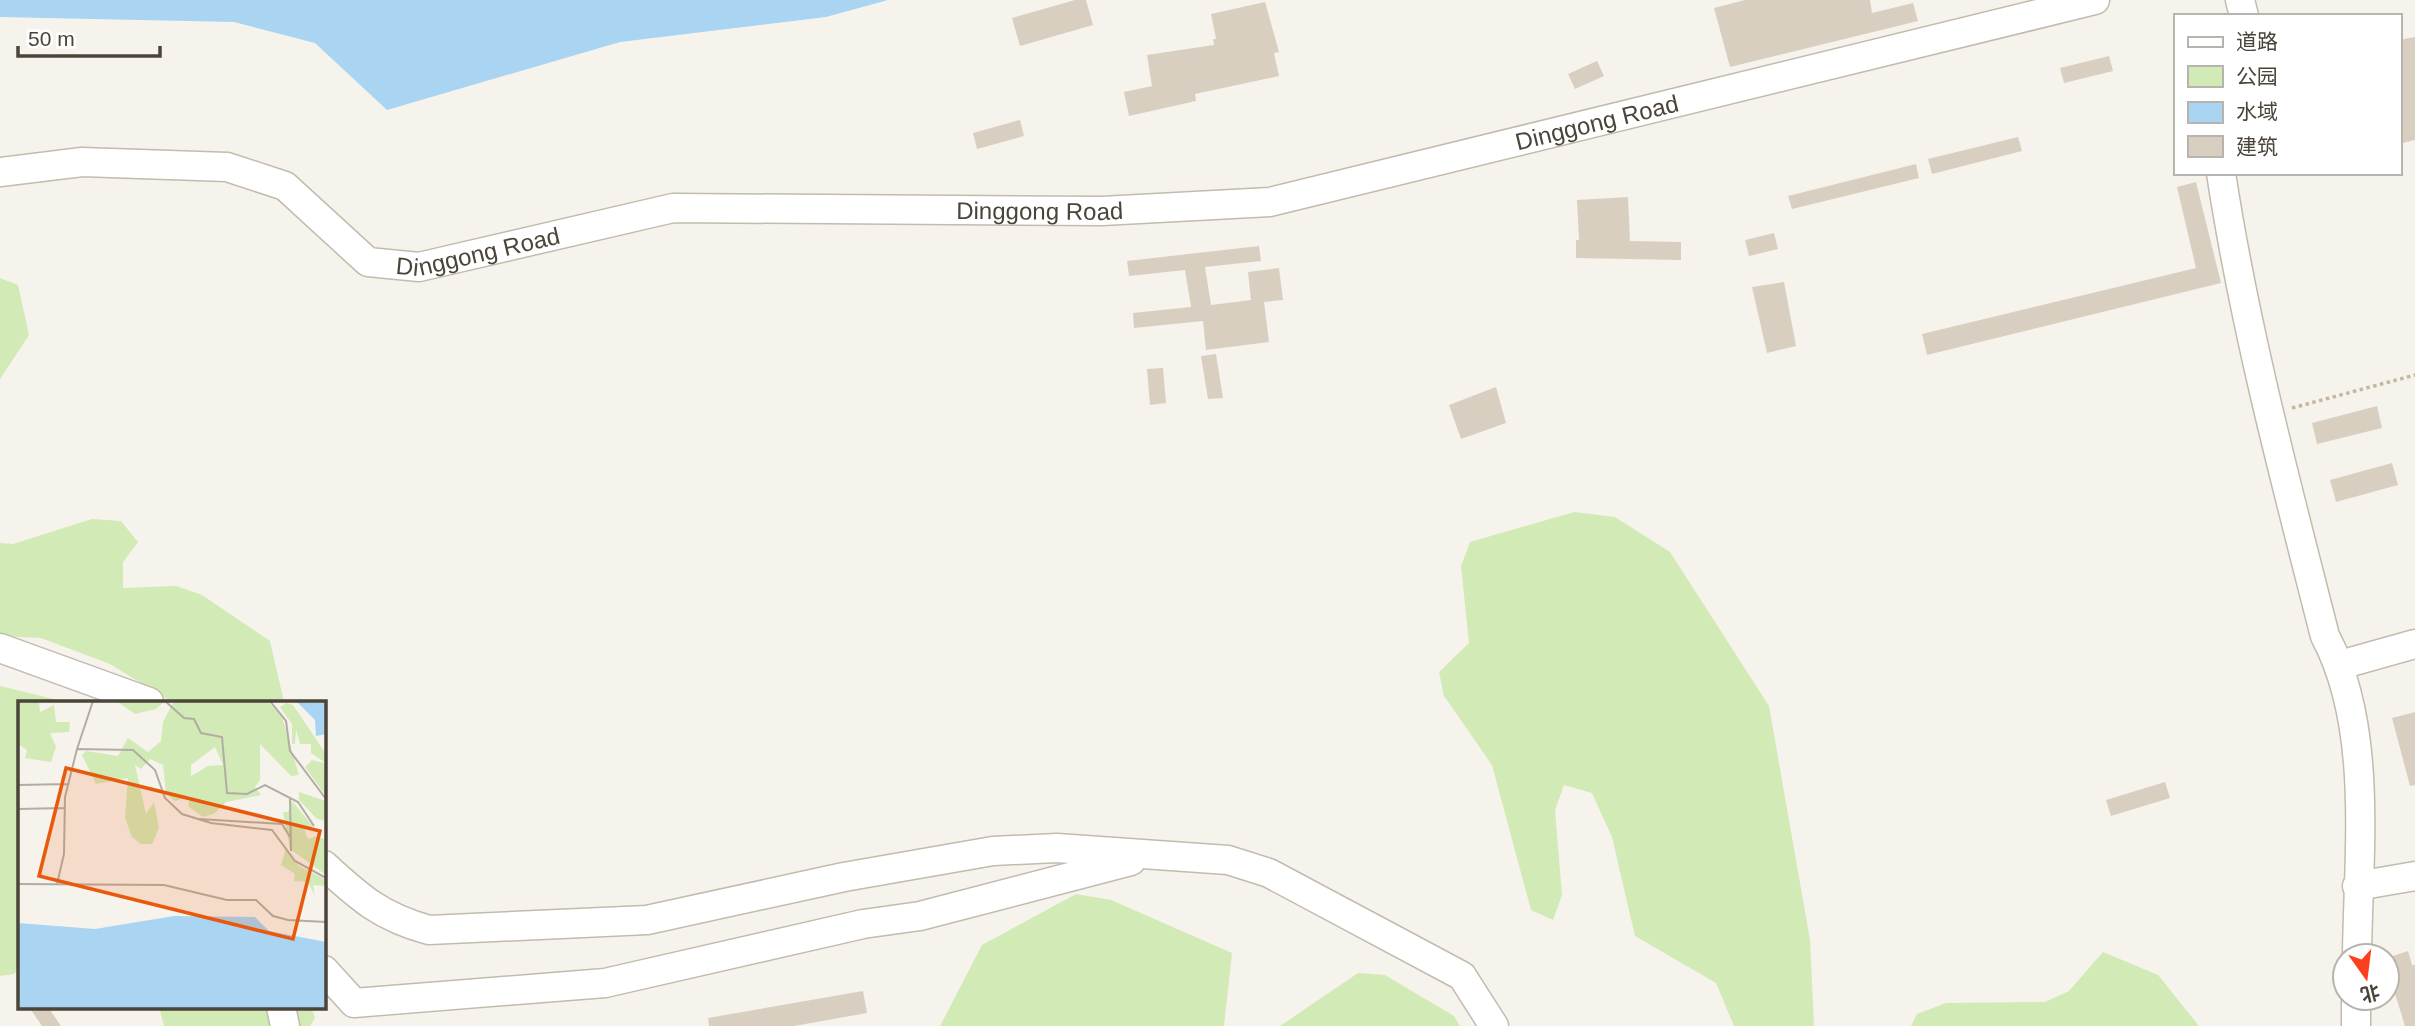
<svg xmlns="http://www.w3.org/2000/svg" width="2415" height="1026" viewBox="0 0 2415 1026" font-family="Arial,'Noto Sans SC',sans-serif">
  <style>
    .green { fill: #d2eab5 }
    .water { fill: #a9d4f2 }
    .building { fill: #d8cfc1 }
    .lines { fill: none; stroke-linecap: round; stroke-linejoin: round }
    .minor-casing { stroke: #c2bbae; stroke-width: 31 }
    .path { stroke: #c4b79f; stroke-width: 3.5; stroke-dasharray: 3.5 3.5; stroke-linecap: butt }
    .minor { stroke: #fff; stroke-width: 28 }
    .labels { text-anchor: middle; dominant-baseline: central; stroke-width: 6; stroke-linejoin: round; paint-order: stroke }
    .street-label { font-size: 24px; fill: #4b4439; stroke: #fff }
    .inset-road { fill: none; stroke: #b2ada4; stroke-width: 2 }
    .view { fill: #e8590c; fill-opacity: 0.15; stroke: #e8590c; stroke-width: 3.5 }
    .inset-edge { fill: none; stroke: #4b4439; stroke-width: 3.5 }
  </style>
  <rect width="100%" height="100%" fill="#f6f3ec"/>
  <path class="green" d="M0,278L18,285L29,335L0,379Z
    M1574,512L1615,517L1670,552L1769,706L1810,940L1814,1026H1734L1716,983L1635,936L1612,837L1592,793L1564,785L1555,810L1562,895L1553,920L1531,910L1492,765L1444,696L1439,672L1469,643L1461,566L1470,542Z
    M92,519L121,521L138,542L123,562V588L176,586L202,595L270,641L284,702H172L110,664L41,638L0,636V543L13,544Z
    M0,686L66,702H19V968L14,974L0,976Z
    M1076,894L1111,900L1232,953L1224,1026H940L982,945Z
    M2103,952L2158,975L2199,1026H1911L1917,1014L1946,1003L2045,1002L2069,991Z
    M1358,973L1385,975L1454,1016L1460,1026H1280Z
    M159,1007H311L315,1018L310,1026H164Z"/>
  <path class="water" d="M0,0H888L826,17L620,42L387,110L315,43L234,22L0,17Z"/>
  <path class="building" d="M1075,0H1086L1093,25L1020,46L1012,18Z
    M1745,0H1870L1872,13L1913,3L1918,21L1730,67L1714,8Z
    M1265,2L1279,52L1274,53L1279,76L1195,94L1196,101L1129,116L1124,92L1152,86L1147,55L1214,45L1213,39H1216L1211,14Z
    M2415,37V140L2399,144V40Z
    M2109,56L2113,71L2064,83L2060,68Z
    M1597,61L1604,76L1575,89L1568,74Z
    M1020,120L1024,136L977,149L973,133Z
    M2018,137L2022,151L1932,174L1928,159Z
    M1916,164L1919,178L1792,209L1788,196Z
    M2196,182L2221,283L1927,355L1922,334L2196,268L2177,187Z
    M1628,197L1630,241L1681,242V260L1576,258V240H1579L1577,200Z
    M1774,233L1778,249L1749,256L1745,240Z
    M1259,246L1261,261L1205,267L1211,305L1251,300L1248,272L1279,268L1283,300L1264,302L1269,342L1206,350L1203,321L1134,328L1133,313L1191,307L1185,270L1129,276L1127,261Z
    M1784,282L1796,346L1767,353L1752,287Z
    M1216,354L1223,398L1208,399L1201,356Z
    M1163,368L1166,403L1150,405L1147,369Z
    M1496,387L1506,423L1461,439L1449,405Z
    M2377,406L2382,428L2317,444L2312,423Z
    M2392,463L2398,485L2336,502L2330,480Z
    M2415,712V785L2410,786L2392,718Z
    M2165,782L2170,798L2111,816L2106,800Z
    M2408,951L2412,965H2415V1026H2405L2387,968V958Z
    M863,991L867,1013L794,1026H709L708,1018Z
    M29,1007H48L61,1026H42Z"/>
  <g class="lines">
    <g class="minor-casing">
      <g id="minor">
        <path d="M2240,0L2244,16"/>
        <path id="s1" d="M0,172L82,162L227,167L285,186L368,262L419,267L673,208L1102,211L1270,202L2095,0"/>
        <path d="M2221,173C2245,330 2286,483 2325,636C2374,728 2358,854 2357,956"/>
        <path d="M0,648L149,702"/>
        <path d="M2340,665L2415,644"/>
        <path d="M324,865C360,898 381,917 429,930L647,920L844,877L993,851L1057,848L1228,860L1269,873L1462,976L1494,1026"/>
        <path d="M2357,886L2415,876"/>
        <path d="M324,970L354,1003L605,983L863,924L920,916L1131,861"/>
        <path d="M281,1007L285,1026"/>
        <path d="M2356,1026V998"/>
      </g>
    </g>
    <path class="path" d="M2292,408L2415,375"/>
    <use href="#minor" class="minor"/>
  </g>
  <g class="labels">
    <g class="street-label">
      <text stroke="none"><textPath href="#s1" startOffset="1647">Dinggong Road</textPath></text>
      <text stroke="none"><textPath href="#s1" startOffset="1080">Dinggong Road</textPath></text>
      <text stroke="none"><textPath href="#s1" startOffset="513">Dinggong Road</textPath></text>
    </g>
  </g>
  <g transform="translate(18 701)">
    <rect width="308" height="308" fill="#f6f3ec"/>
    <path d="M0,0H21L22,11L36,4L38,21H52L51,31L32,32L38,46L33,61L7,57L9,49L0,43ZM98,0H147L138,8L117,13ZM156,0H248L255,4L264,16L281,74L273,75L242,43V79L237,86L243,94L208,101L196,113L185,116L170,105L172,95L157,100L148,93L145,64L132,58L123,68L117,64L128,113L136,101L141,127L134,143H123L114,136L107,117L110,77L78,83L64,54L68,50L100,55L110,37L130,51L143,40L145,21ZM197,46L205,64L190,65L173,75V64ZM268,2L275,4L308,53V62L293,52V43H282L278,28L277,43H274V23L262,6ZM294,59L306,62L308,95L287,66ZM281,91L308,100V120L299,118L281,99ZM274,100L294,124L295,128L285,125L290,138L299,135L308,139V174L272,148L265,111H270ZM268,147L281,165L308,179V185L295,184L297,195L290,181L276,180L277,173L263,164Z" fill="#d2eab5" fill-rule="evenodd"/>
    <path d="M278,0H308V33L298,35L297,19ZM156,215L237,216L251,230L308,241V308H0V222L77,228Z" fill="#a9d4f2"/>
    <path class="inset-road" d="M147,0L166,17L176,18L183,32L204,36L209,92L229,93L247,84L280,101L296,125M252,0L268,20L272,50L308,98M59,48L75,0M0,84L50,83M272,98L273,150M0,108L46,107M181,118L264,123L272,136M0,183L146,184L209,199H238L255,215L270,219L308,221M39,183L46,153L47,96L59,48L115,49L137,69L147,97L164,113L193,122L254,129L277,160L308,177"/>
    <path class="view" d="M48,67L302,130L275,238L21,175Z"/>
    <rect width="308" height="308" class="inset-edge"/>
  </g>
  <rect x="2174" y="14" width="228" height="161" fill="#ffffff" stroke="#b7b4b0" stroke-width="2"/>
  <rect x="2188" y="37" width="35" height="10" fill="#ffffff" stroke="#b7b4b0" stroke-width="2"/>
  <text x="2236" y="49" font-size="21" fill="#4b4439">道路</text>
  <rect x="2188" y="66" width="35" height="21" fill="#d2eab5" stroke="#b7b4b0" stroke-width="2"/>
  <text x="2236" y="84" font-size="21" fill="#4b4439">公园</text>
  <rect x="2188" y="102" width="35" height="21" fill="#a9d4f2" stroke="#b7b4b0" stroke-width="2"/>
  <text x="2236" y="119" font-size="21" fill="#4b4439">水域</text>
  <rect x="2188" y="136" width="35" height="21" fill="#d8cfc1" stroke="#b7b4b0" stroke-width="2"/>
  <text x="2236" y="154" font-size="21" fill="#4b4439">建筑</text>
  <g transform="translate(2366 977) rotate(166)"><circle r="33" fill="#ffffff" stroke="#b7b4b0" stroke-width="2"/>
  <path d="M0-5L12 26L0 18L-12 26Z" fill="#fc3f1d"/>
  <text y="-10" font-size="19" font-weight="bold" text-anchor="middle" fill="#4b4439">北</text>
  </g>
  <path d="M18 46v10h142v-10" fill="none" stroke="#4b4439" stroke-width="3.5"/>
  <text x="28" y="46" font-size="21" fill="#4b4439" stroke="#ffffff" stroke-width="5" paint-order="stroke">50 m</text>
</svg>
